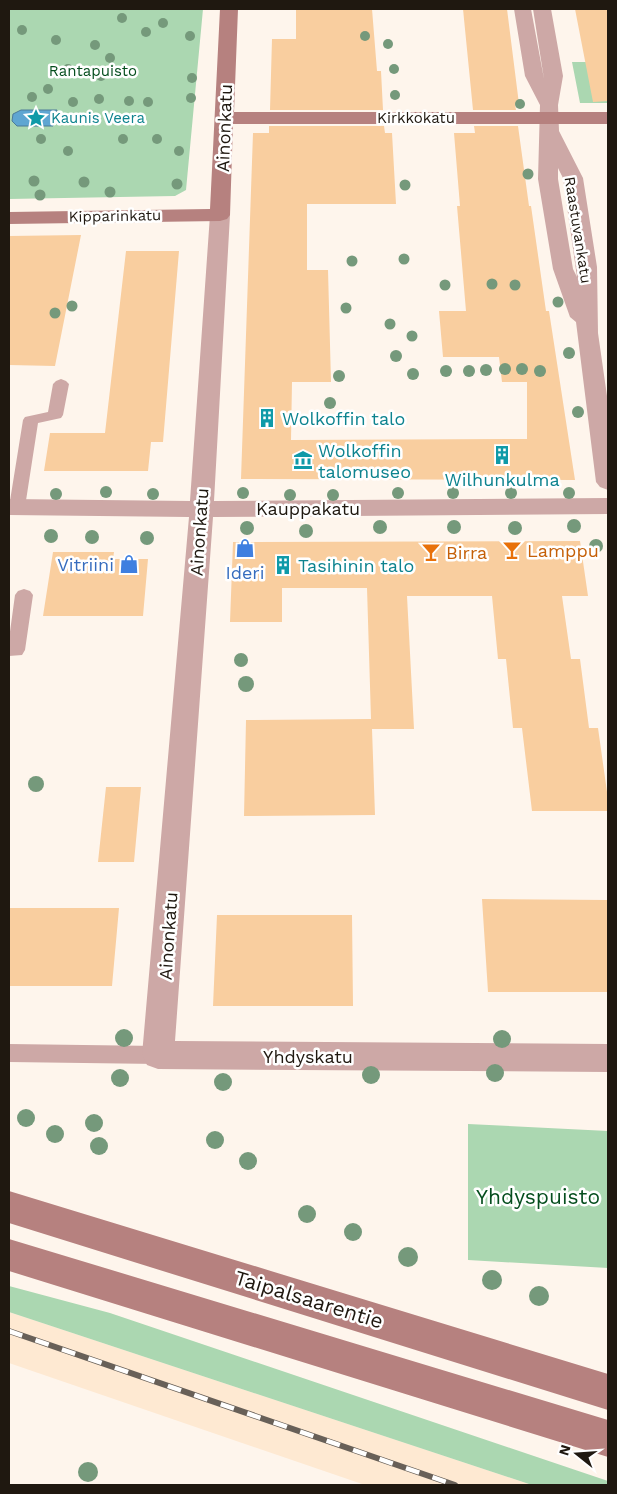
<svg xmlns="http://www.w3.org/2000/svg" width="617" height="1494" viewBox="0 0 617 1494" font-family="'Work Sans',sans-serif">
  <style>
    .built { fill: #fee9d2 }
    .green { fill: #abd7b1 }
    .water { fill: #5fa6d2; stroke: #4c7b98 }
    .building { fill: #f9ce9f }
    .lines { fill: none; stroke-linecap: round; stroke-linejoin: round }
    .lane { fill: #cda8a6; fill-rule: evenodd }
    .street { fill: #cda8a6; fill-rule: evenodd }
    .secondary { fill: #b6817f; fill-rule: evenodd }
    .rail-casing { stroke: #686058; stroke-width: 6 }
    .rail { stroke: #fff; stroke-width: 4.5; stroke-dasharray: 14; stroke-linecap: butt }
    .tree { fill: #75997b }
    .labels { text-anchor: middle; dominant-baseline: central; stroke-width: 5; stroke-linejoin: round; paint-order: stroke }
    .far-park-label { font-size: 15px; fill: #054e1e; stroke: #fff }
    .far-culture-label { font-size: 15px; fill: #0d838f; stroke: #fff; text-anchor: start }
    .far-street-label { font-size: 15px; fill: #1f1810; stroke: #fff }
    .street-label { font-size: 18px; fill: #1f1810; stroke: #fff }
    .culture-label { font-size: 18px; fill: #0d838f; stroke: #fff; text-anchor: start }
    .food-label { font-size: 18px; fill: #c56008; stroke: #fff; text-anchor: start }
    .shop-label { font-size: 18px; fill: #366cbe; stroke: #fff; text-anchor: end }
    .near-park-label { font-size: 21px; fill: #054e1e; stroke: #fff }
    .near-street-label { font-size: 21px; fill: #1f1810; stroke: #fff }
  </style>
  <rect width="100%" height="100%" fill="#fef5ec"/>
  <path class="built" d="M9,1312L532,1485H365L9,1363Z"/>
  <path class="green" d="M9,9H203L186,190L175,196L9,199Z
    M572,62H608V103H580Z
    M468,1124L608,1131V1268L468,1260Z
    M9,1286L110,1313L608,1481V1485H532L9,1312Z"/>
  <path class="water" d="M21,110H57L53,126H17L12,121L13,114Z"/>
  <path class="building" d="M296,9H372L377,71H381L383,110H270L272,39H296Z
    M463,9H507L519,104H515L516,110H473Z
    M575,9H608V101L593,102Z
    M269,126H384L385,133H392L396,204H307V270H328L331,382H292L291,440L527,439V382H502L499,357H443L439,311H466L457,206H460L454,133H475L474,126H518L529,206H531L546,311H549L575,480L241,479L253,133H269Z
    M81,235L55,366L9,365V236Z
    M126,251H179L163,442H151L148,471H44L50,433H105Z
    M580,541L588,596H562L571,659H580L589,728H598L608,799V811H532L522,728H513L506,659H498L492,596H407L414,729H372L375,815L244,816L246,720L371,719L367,588H282V622H230L233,542Z
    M53,552H114L113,559H148L143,616H43Z
    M106,787H141L134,862H98Z
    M482,899L608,900V992H488Z
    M9,908H119L112,986H9Z
    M217,915H352L353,1006H213Z"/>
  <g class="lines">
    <path class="lane" d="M61,379L66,381L69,384L63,415L61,418L38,423L25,507L23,511L17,512L11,511L9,507L23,420L25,417L48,412L53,384L56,381Z
      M24,589L30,591L33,595L25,650L22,655L9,656V639L15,595L18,591Z
      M9,1044L158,1046L166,1048L169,1055L166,1062L158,1064L9,1062Z"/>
    <path class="street" d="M514,9H531L544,79L533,9H551L563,76L558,105L559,131L583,178L597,267L598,333L608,403V490L600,487L596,482L576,322L570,317L553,269L538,179L540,105L525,76ZM558,168L563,178L577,277L573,269L558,179Z
      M220,209L227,211L230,215L214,501L608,498V514L213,517L175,1041L608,1044V1072L158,1069L147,1065L142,1055L189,517L9,515V499L190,501L210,215L213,211Z"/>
    <path class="secondary" d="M220,9H238L234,112H608V124H233L230,215L227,219L220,221L9,224V212L210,209Z
      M9,1191L608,1374V1410L9,1223Z
      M9,1239L608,1420V1457L9,1271Z"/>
    <g class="rail-casing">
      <path id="rail" d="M9,1331L455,1485"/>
    </g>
    <use href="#rail" class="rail"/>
  </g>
  <g class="tree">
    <circle cx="122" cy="18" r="5"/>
    <circle cx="163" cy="23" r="5"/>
    <circle cx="22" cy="30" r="5"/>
    <circle cx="146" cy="32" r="5"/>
    <circle cx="190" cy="36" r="5"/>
    <circle cx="365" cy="36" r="5"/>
    <circle cx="56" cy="40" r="5"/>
    <circle cx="388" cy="44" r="5"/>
    <circle cx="95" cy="45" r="5"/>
    <circle cx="110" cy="58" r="5"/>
    <circle cx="68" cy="69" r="5"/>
    <circle cx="394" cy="69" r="5"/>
    <circle cx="101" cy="76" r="5"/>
    <circle cx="192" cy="78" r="5"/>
    <circle cx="48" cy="89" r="5"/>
    <circle cx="395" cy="95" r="5"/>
    <circle cx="32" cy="97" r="5"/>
    <circle cx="191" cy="98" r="5"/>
    <circle cx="99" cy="99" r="5"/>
    <circle cx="129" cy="101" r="5"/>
    <circle cx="73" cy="102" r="5"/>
    <circle cx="148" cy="102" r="5"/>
    <circle cx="520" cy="104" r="5"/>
    <circle cx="41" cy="139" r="5"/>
    <circle cx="123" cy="139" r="5"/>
    <circle cx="157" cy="139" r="5"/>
    <circle cx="68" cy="151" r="5"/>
    <circle cx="179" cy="151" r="5"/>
    <circle cx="528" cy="174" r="5.5"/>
    <circle cx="34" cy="181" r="5.5"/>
    <circle cx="84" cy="182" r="5.5"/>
    <circle cx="177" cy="184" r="5.5"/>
    <circle cx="405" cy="185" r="5.5"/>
    <circle cx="110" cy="192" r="5.5"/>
    <circle cx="40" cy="195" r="5.5"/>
    <circle cx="404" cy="259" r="5.5"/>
    <circle cx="352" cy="261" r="5.5"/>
    <circle cx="492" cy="284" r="5.5"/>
    <circle cx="445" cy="285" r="5.5"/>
    <circle cx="515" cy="285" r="5.5"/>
    <circle cx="558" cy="302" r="5.5"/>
    <circle cx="72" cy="306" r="5.5"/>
    <circle cx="346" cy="308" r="5.5"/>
    <circle cx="55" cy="313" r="5.5"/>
    <circle cx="390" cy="324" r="5.5"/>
    <circle cx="412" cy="336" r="5.5"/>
    <circle cx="569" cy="353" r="6"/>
    <circle cx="396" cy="356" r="6"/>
    <circle cx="505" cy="369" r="6"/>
    <circle cx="522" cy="369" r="6"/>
    <circle cx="486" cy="370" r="6"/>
    <circle cx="446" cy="371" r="6"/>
    <circle cx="469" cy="371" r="6"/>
    <circle cx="540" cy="371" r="6"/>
    <circle cx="413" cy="374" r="6"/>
    <circle cx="339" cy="376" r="6"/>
    <circle cx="330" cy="403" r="6"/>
    <circle cx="578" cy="412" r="6"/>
    <circle cx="106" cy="492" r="6"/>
    <circle cx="243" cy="493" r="6"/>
    <circle cx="398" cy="493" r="6"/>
    <circle cx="453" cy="493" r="6"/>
    <circle cx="511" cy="493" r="6"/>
    <circle cx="569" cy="493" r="6"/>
    <circle cx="56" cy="494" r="6"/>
    <circle cx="153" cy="494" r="6"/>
    <circle cx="290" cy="495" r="6"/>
    <circle cx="333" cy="495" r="6"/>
    <circle cx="574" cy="526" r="7"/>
    <circle cx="380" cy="527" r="7"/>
    <circle cx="454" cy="527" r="7"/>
    <circle cx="247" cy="528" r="7"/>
    <circle cx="515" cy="528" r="7"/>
    <circle cx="306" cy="531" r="7"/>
    <circle cx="51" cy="536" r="7"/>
    <circle cx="92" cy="537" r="7"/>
    <circle cx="147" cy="538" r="7"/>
    <circle cx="596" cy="546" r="7"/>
    <circle cx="241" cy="660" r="7"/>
    <circle cx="246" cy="684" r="8"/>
    <circle cx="36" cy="784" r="8"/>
    <circle cx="124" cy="1038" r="9"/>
    <circle cx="502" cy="1039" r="9"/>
    <circle cx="495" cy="1073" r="9"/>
    <circle cx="371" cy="1075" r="9"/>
    <circle cx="120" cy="1078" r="9"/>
    <circle cx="223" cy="1082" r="9"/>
    <circle cx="26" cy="1118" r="9"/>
    <circle cx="94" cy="1123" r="9"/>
    <circle cx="55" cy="1134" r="9"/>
    <circle cx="215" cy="1140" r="9"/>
    <circle cx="99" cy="1146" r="9"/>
    <circle cx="248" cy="1161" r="9"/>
    <circle cx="307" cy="1214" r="9"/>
    <circle cx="353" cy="1232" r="9"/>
    <circle cx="408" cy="1257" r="10"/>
    <circle cx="492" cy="1280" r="10"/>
    <circle cx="539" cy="1296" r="10"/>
    <circle cx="88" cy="1472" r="10"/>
  </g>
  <defs>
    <g id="sight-bare" transform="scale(1.5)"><path d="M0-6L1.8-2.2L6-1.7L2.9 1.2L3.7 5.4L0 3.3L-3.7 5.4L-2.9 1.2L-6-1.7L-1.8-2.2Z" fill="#0f9aa8" stroke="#fff" stroke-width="2.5" paint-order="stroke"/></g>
    <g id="building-bare" transform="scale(1.5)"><path d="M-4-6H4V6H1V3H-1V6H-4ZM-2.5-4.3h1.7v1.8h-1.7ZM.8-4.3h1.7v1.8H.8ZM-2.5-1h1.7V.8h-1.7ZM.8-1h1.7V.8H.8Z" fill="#0f9aa8" stroke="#fff" stroke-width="2.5" paint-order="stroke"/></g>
    <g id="museum-bare" transform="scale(1.5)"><path d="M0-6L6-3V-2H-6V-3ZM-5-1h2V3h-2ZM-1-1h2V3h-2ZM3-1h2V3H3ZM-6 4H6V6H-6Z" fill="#0f9aa8" stroke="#fff" stroke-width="2.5" paint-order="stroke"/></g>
    <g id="shop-bare" transform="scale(1.5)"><path d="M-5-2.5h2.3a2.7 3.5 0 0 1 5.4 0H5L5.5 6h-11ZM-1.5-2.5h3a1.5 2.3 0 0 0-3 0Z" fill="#3f7fe0" stroke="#fff" stroke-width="2.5" paint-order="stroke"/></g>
    <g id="bar-bare" transform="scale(1.5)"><path d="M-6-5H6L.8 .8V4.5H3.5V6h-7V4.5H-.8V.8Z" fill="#e8710a" stroke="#fff" stroke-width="2.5" paint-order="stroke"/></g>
  </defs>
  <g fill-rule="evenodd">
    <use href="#sight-bare" x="36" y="118"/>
    <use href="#building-bare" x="267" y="418"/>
    <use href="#building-bare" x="502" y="455"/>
    <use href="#museum-bare" x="303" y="460"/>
    <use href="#shop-bare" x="245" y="548"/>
    <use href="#bar-bare" x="512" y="550"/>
    <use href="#bar-bare" x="431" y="552"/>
    <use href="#shop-bare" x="129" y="564"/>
    <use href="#building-bare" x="283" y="565"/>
  </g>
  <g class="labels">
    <g class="far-park-label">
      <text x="93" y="71">Rantapuisto</text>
    </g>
    <g class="far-culture-label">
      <text x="51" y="118">Kaunis Veera</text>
    </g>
    <g class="far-street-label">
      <text x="416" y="118">Kirkkokatu</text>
      <text transform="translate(115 216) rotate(-1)">Kipparinkatu</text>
      <text transform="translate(578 230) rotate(81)">Raastuvankatu</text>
    </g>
    <g class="street-label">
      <text transform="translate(224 128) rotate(-88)">Ainonkatu</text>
      <text x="308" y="508">Kauppakatu</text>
      <text transform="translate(199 532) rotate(-86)">Ainonkatu</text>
      <text transform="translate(168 936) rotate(-86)">Ainonkatu</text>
      <text x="308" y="1056">Yhdyskatu</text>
    </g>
    <g class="culture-label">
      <text x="282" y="418">Wolkoffin talo</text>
      <text x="318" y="450">Wolkoffin<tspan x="318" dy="21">talomuseo</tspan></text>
      <text x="502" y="479" text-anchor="middle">Wilhunkulma</text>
      <text x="298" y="565">Tasihinin talo</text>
    </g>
    <g class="food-label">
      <text x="527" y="550">Lamppu</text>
      <text x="446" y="552">Birra</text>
    </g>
    <g class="shop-label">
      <text x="114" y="564">Vitriini</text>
      <text x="245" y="572" text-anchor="middle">Ideri</text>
    </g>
    <g class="near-park-label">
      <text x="538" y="1196">Yhdyspuisto</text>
    </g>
    <g class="near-street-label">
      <text transform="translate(309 1299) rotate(17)">Taipalsaarentie</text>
    </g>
  </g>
  <rect width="617" height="1494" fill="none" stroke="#1f1810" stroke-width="20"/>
  <g transform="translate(577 1454) rotate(287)" stroke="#ffffff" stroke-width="4" paint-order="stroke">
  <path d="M0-4L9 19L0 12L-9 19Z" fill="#1f1810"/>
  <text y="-8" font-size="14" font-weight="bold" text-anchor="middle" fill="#1f1810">N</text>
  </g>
</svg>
